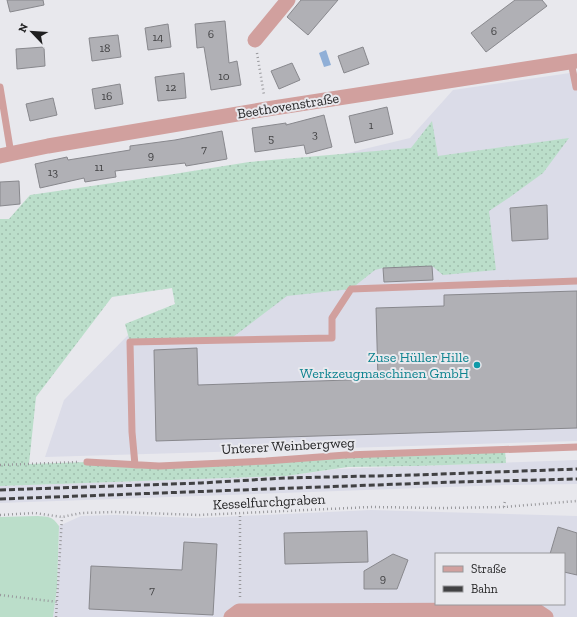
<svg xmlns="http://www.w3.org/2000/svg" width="577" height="617" viewBox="0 0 577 617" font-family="'Zilla Slab',serif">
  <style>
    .built { fill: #dbdce8; fill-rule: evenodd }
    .grass { fill: url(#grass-dots) }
    .garden { fill: #bbdeca }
    .water { fill: #90afd7 }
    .building { fill: #b0b0b5; stroke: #88888d }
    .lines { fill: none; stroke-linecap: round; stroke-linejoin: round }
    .path { stroke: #98989c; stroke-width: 2.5; stroke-dasharray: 1 3; stroke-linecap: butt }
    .lane { stroke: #d1a09e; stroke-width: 7 }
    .street { stroke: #d1a09e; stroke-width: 15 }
    .rail { stroke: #414143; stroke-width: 3; stroke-dasharray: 6 3; stroke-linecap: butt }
    .culture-dot { fill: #0f9aa8; stroke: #e8e8ed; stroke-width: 1.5 }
    .labels { text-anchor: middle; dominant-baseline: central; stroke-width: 4; stroke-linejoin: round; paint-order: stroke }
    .number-label { font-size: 12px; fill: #434345 }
    .street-label { font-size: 14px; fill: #1f1f20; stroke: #e8e8ed }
    .culture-label { font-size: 14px; fill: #0d838f; stroke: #e8e8ed; text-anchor: end }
  </style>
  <defs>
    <pattern id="grass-dots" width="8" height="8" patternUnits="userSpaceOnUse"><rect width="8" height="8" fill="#bbdeca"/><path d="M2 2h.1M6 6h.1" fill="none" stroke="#a0bead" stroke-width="1.8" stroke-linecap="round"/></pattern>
  </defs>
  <rect width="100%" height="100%" fill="#e8e8ed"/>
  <path class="built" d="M577,72V441L45,457L64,400L135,328L188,330L177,194L410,138L453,90Z
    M577,460V484L505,485L0,503V486L286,476L337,469Z
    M371,510L577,516V617H53L57,588L59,526L81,516L115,515L199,518ZM436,554H564V604H436Z"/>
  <path class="grass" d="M432,121L438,156L569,138L543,173L510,197L489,211L496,270L443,275L432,266L383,268L375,270L351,289L287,296L229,340L130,342L125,324L175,304L172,288L112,297L36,397L29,464L87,462L159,466L505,450L506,463L416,466L348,467L286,476L0,486V219H9L30,195L174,174L249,162L411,148Z"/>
  <path class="garden" d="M38,516C49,517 52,516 59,526L57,588L53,617H0V517Z"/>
  <path class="water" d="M326,50L331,65L324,67L319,53Z"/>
  <path class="building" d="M7,0H43L44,5L10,12Z
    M301,0H338L308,35L287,17Z
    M515,0H542L547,6L486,52L471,33Z
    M225,21L229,63L237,61L241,85L211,90L204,47L197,48L195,24Z
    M168,24L171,47L148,50L145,28Z
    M118,35L121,57L92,61L89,38Z
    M44,47L45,66L17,69L16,49Z
    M363,47L369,64L344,73L338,56Z
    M292,63L300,80L279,89L271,71Z
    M184,73L186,98L158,101L155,77Z
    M120,84L123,104L95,109L92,89Z
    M53,98L57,115L30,121L26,104Z
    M387,107L393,134L355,143L349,116Z
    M324,115L332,147L306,154L304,145L255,152L252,128L286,123V125Z
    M222,131L227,159L186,166L185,163L115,171L116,177L85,182L84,178L40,188L35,164L67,157L68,160L130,150V146L175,140Z
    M19,181L20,204L0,206V182Z
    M547,205L548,239L512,241L510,208Z
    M432,266L433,280L384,282L383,268Z
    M577,291V428L156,441L154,350L197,348L198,385L378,379L376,308L444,306V295Z
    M558,527L577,533V575L564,572V554H550Z
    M367,531L368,562L285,564L284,533Z
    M184,542L217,544L213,615L89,609L91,566L182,570Z
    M393,554L408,560L397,589H364V571Z"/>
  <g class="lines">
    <path class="path" d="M257,53L264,95
      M0,465L79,462
      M504,507L505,500
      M0,515L35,513L62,517L81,513L115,512L199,515L371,507L441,508L504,507L577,501
      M0,595L58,602
      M240,597V513
      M56,617L62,517"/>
    <path class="lane" d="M571,62L576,87
      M0,87L11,154
      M87,462L159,466L266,461L346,455L577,447
      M135,465L132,432L130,342L332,338V318L351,289L577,281"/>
    <path class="street" d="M255,40L288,0
      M0,156L48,146L267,109L577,61
      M231,617L239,611L517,610L537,611L546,617"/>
    <path class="rail" d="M0,490L201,483L285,478L416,475L577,469
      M0,499L455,482L577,479"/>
  </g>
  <circle class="culture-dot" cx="477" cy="365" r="4"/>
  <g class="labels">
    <g class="number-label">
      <text x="494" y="31">6</text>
      <text x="211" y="34">6</text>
      <text x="158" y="37">14</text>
      <text x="105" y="48">18</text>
      <text x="224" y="76">10</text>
      <text x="171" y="87">12</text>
      <text x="107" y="96">16</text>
      <text x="371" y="125">1</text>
      <text x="315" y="134">3</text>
      <text x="271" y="138">5</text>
      <text x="204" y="149">7</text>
      <text x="151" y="155">9</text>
      <text x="99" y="167">11</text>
      <text x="53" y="172">13</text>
      <text x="383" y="578">9</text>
      <text x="152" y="590">7</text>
    </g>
    <g class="street-label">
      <text transform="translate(288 106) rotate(-9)">Beethovenstraße</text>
      <text transform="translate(288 446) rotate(-3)">Unterer Weinbergweg</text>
      <text transform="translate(269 502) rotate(-3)">Kesselfurchgraben</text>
    </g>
    <g class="culture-label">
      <text x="469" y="357">Zuse Hüller Hille<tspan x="469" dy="16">Werkzeugmaschinen GmbH</tspan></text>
    </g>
  </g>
  <rect x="435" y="553" width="130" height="52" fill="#e8e8ed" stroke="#98989b"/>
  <rect x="443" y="566" width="20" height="6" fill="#d1a09e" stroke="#98989b"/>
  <text x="471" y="573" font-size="12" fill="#1f1f20">Straße</text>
  <rect x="443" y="586" width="20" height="6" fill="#414143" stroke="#98989b"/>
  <text x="471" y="593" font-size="12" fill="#1f1f20">Bahn</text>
  <g transform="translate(32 32) rotate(295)" stroke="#e8e8ed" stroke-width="3" paint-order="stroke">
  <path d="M0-3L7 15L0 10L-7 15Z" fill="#1f1f20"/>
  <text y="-6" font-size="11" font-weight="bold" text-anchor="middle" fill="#1f1f20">N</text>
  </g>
</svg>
